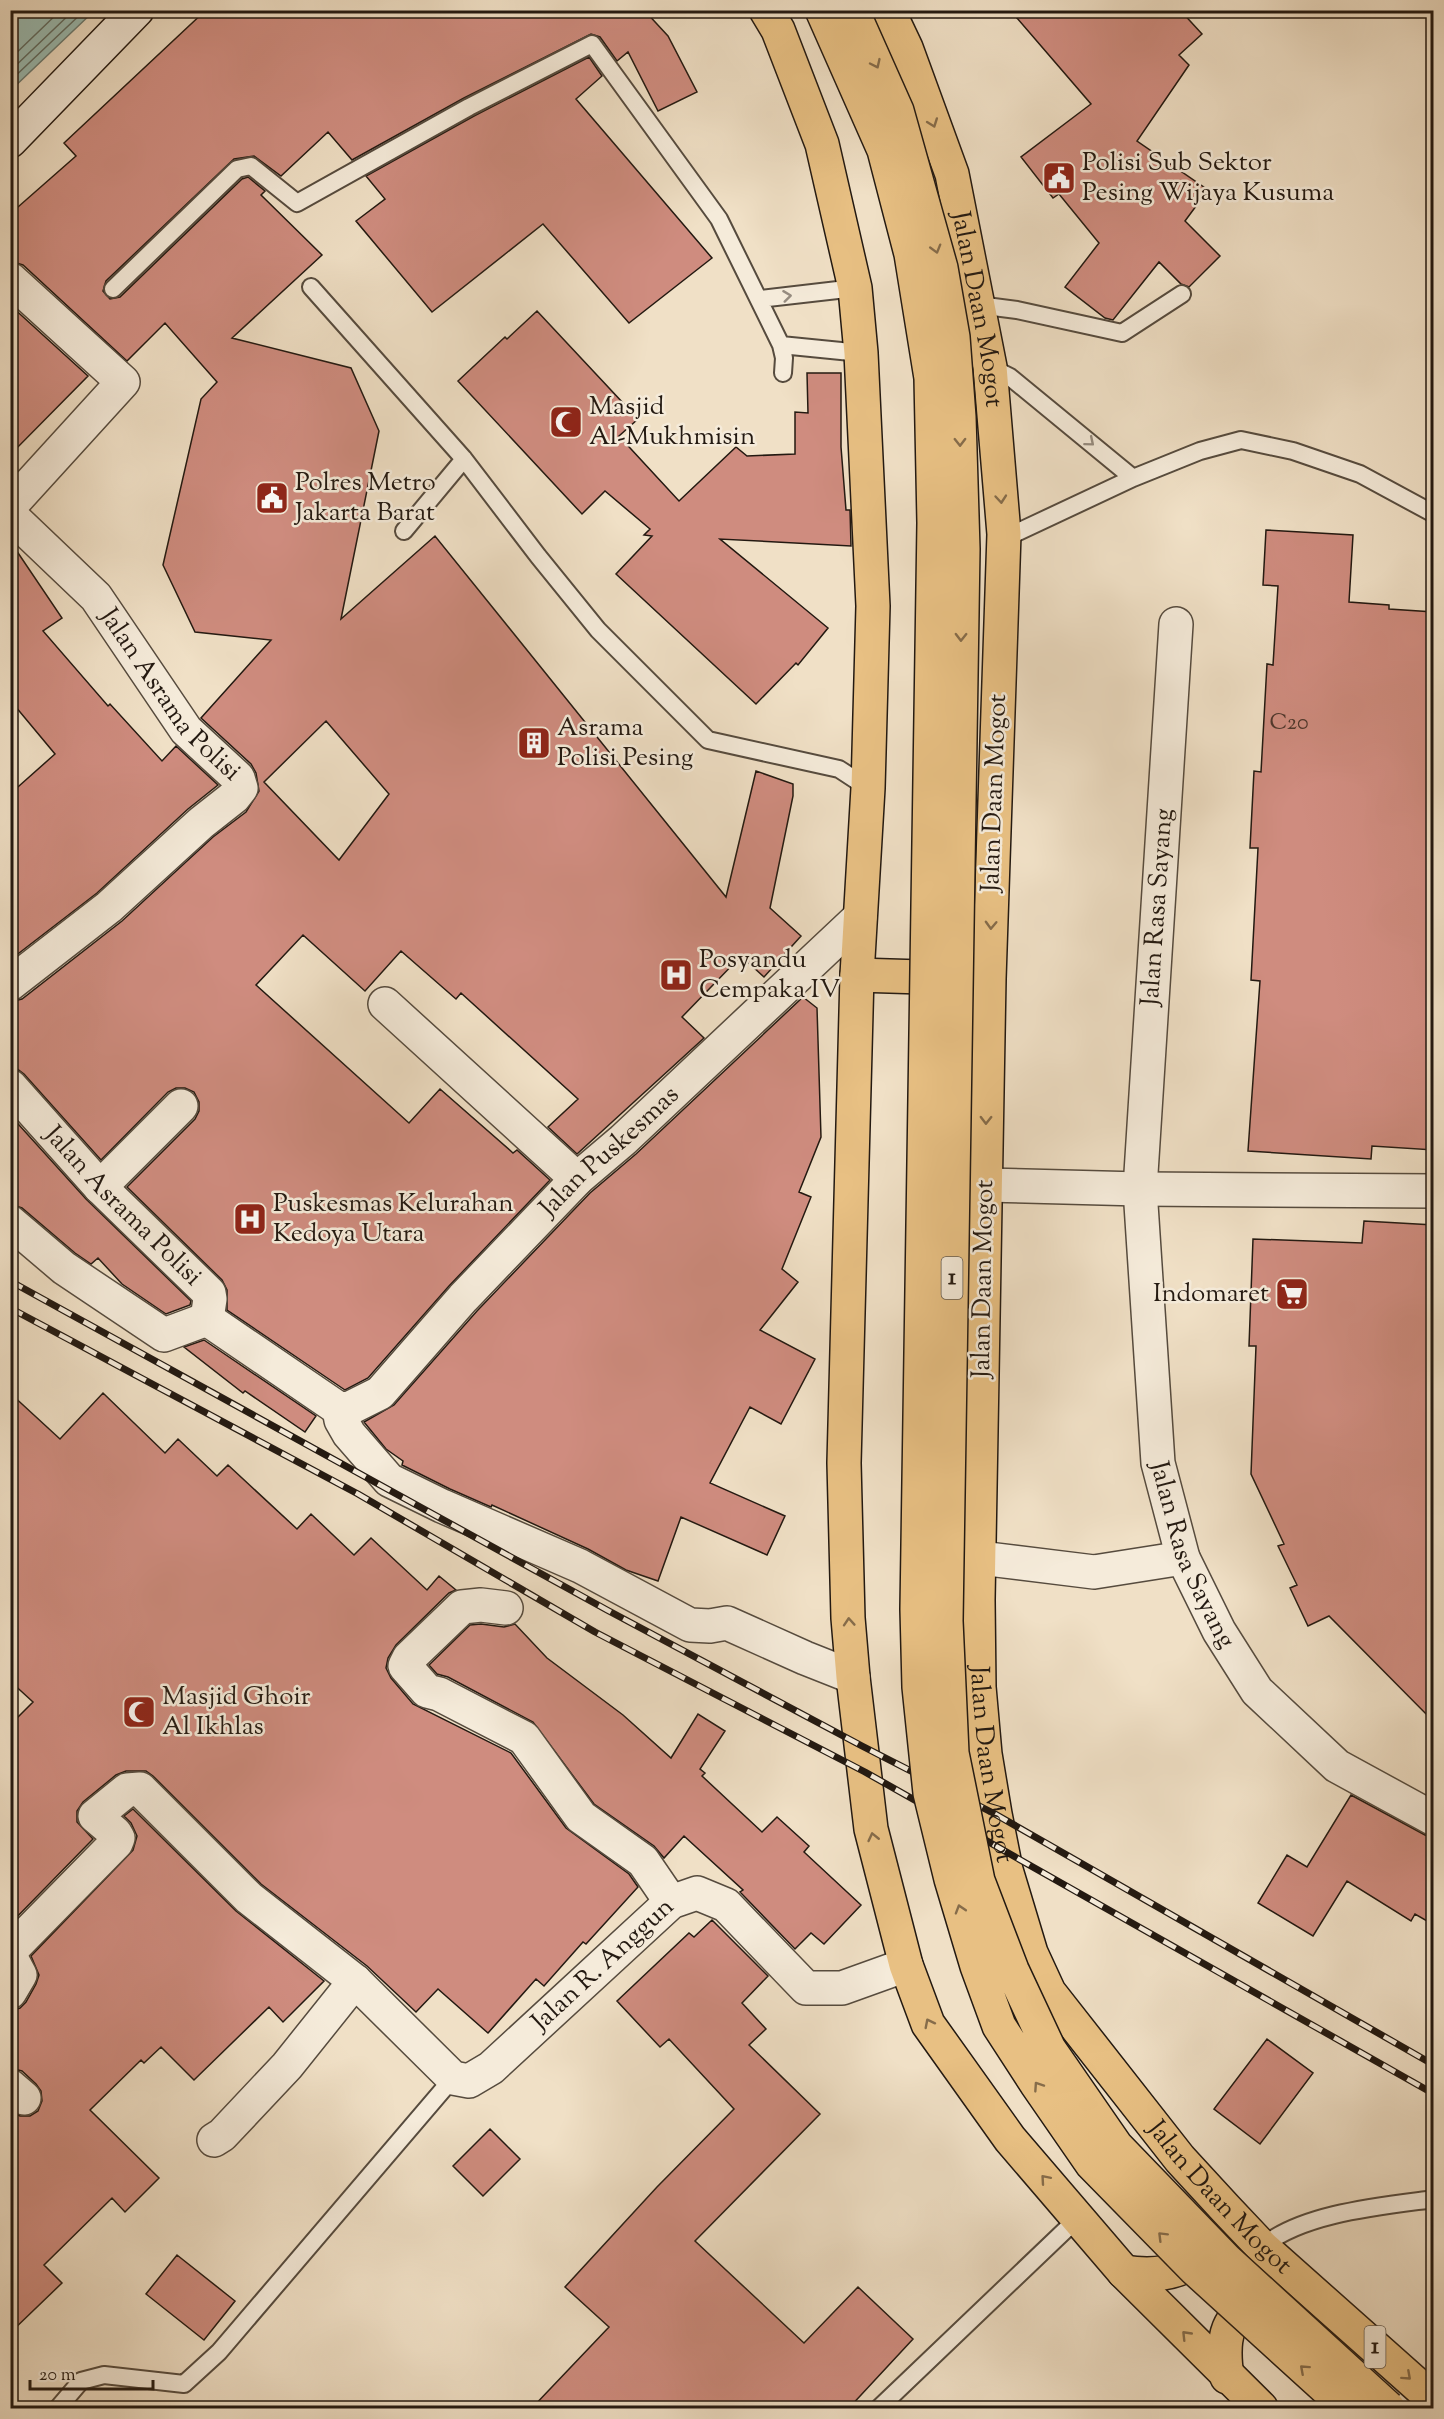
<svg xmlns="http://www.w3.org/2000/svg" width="1444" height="2419" viewBox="0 0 1444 2419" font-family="'Sorts Mill Goudy',serif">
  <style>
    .water { fill: #9abdb4; stroke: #6a7b73; stroke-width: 1.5 }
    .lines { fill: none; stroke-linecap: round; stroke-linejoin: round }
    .shore { stroke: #5e6b62; stroke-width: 1.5 }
    .building { fill: #cf8c7f; stroke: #231911; stroke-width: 1.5; fill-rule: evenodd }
    .lane-casing { stroke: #564b3e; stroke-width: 20 }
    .street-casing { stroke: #564b3e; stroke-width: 36 }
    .secondary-casing { stroke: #231911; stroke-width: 36 }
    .highway-casing { stroke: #231911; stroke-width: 36 }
    .lane { stroke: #f5ebda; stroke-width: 16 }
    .street { stroke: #f5ebda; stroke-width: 33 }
    .secondary { stroke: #f5ebda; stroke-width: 33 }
    .highway { stroke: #e8c083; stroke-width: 33 }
    .rail-casing { stroke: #231911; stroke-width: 7 }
    .rail { stroke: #f5ebda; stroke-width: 4.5; stroke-dasharray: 14; stroke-linecap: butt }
    .highway-bridge-casing { stroke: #231911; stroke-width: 36; stroke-linecap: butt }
    .highway-bridge { stroke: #e8c083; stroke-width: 33 }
    .oneway { stroke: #866c4a }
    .oneway2 { stroke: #968c80 }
    .labels { text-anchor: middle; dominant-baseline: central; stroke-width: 5; stroke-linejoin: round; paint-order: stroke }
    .number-label { font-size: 22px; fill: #4e362c }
    .shield { fill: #f5ebda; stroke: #62584d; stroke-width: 1.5 }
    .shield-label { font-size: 24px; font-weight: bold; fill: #231911 }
    .poi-label { font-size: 26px; fill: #231911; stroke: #f5ebda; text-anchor: start }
    .street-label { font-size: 26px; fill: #231911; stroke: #f5ebda }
  </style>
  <rect width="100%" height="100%" fill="#f0e0c6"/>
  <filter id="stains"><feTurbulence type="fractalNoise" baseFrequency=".00333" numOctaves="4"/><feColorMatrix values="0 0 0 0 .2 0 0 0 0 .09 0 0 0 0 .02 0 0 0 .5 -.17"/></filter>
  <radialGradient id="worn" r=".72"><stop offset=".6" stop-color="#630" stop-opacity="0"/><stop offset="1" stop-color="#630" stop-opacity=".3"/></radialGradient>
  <path class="water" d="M11,10H94V11L11,90Z"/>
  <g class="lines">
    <path class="shore" d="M10,59L61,10
      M10,71L74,10
      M10,81L85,10"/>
  </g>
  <path class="building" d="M206,10H644L668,36L697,92L658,111L628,52L617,61L600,37L591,34L464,98L352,160L328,132L281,176L254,156L234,159L106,281L103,291L110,299L120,297L242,179L248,177L265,191L261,195L322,255L232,338L351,368L379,431L341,619L435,536L726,897L756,771L793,784V796L770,908L801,936L764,977L741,956L682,1017L704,1038L577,1154L548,1127L578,1099L461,993L456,999L401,951L365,991L303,935L256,985L409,1123L440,1089L513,1153L517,1150L550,1180L449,1286L368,1378L345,1390L227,1310V1290L222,1280L127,1187L195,1119L199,1111V1102L194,1092L185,1088H176L168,1092L101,1160L24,1074L16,1068H10V1002L22,999L122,921L213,837L246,812L259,791L256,773L251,764L201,718L271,640L195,632L163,565L201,399L217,382L165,323L127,361L23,265L10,261V214L76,156L64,143ZM326,721L389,794L339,860L264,782Z
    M1010,10H1180L1202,34L1179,55L1189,65L1137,141L1208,190L1185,221L1220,256L1189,287L1181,284L1159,262L1113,320L1105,318L1065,287L1099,243L1059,194L1053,198L1021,157L1091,104Z
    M589,57L602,76L576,99L712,258L629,323L543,224L432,312L356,221L385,199L366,176L474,116Z
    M10,305L88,376L10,455Z
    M537,311L638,419L619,436L679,501L736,447L747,456L795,454V412L808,413L807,373H841V447L846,510H850L851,546L720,539L828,628L798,665L796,663L756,704L616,574L652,536L644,535L650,529L605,491L582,514L458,381L505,337L507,339Z
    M1266,530L1353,535L1349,602L1389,605V609L1434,612V1150L1372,1146L1371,1159L1248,1151L1260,981L1251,980L1258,848H1250L1254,771L1261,772L1267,664L1273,665L1278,586L1263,585Z
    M10,541L62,618L43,631L108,706L110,704L162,761L176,746L218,785L188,809L97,893L10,960V794L55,754L10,700Z
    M803,997L817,1008L821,1137L799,1192L811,1197L782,1269L798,1282L760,1330L815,1359L781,1424L750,1407L710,1483L785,1516L767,1555L681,1517L658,1581L626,1570L588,1549L492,1505L491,1507L450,1489L402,1465L403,1461L386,1449L364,1422L394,1405L477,1311L590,1193L636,1154Z
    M10,1115L86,1199L191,1301L190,1305L166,1314L122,1284L98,1258L91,1264L75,1253L22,1208L10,1204Z
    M1364,1221L1434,1225V1722L1329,1616L1308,1626L1290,1588L1297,1585L1278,1546L1284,1544L1251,1474L1256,1346H1249L1253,1239L1362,1243Z
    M204,1340L316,1416L305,1432L245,1391L243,1393L184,1347Z
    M10,1393L60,1439L103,1393L165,1453L178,1439L217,1476L228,1465L297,1529L311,1514L354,1555L371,1538L427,1590L439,1576L456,1590L449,1593L396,1645L388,1658L386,1668L391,1678L413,1704L511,1753L566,1828L629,1874L638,1887L586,1944L583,1942L544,1986L536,1979L488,2033L438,1989L416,2012L367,1966L261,1884L153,1776L146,1771H126L116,1775L83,1802L77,1811V1822L93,1839L10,1924V1725L33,1702L10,1681Z
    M481,1624L504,1627L515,1624L547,1658L623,1715L671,1758L698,1714L725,1731L700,1769L705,1773L702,1776L762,1832L777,1817L809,1846L804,1852L861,1905L824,1944L811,1933L795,1949L740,1892L743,1890L684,1836L664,1858L654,1846L594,1804L533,1722L448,1677L437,1674L429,1665L470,1625Z
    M1351,1795L1425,1835L1434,1838V1925L1415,1914L1411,1921L1347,1881L1313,1936L1258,1903L1287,1855L1307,1867Z
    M133,1809L236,1911L324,1981L283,2022L269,2007L194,2080L161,2047L144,2063L141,2060L90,2110L159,2178L125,2212L112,2198L44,2265L62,2283L10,2333V2111L20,2116H30L38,2111L42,2101L41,2091L36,2084L22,2071L10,2068V2011L20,2008L26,2002L36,1984L39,1975L31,1956L133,1850L137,1836L131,1823L124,1816Z
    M712,1920L768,1976L742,2003L766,2029L749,2045L820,2114L695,2241L804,2343L858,2287L913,2339L848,2409H531L609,2327L565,2287L657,2187L734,2109L669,2039L660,2047L617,2001L689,1933L694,1937Z
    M1267,2039L1313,2073L1260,2144L1214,2109Z
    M490,2129L520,2159L483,2196L453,2166Z
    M177,2255L235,2301L204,2340L146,2294Z"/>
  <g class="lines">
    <g class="lane-casing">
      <path id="lane" d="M311,287L464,459
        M113,289L237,169L251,166L297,203L469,107L592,44L719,219L781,345L784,358L783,373
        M760,299L855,288
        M978,305L1017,310L1122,333L1182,294
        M781,345L861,353
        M990,367L1010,377L1133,478
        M404,531L464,459L538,556L598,630L708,740L839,769L868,788
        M1004,534L1018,532L1133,478L1200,451L1241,440L1293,451L1360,474L1434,514
        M1262,2247C1302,2213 1382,2206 1434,2199
        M58,2408L81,2381L104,2375L184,2384L219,2352L453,2078
        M879,2408L1078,2218"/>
    </g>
    <g class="street-casing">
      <g id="street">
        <path d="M10,279L123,382L10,506"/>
        <path id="s1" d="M10,515L96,597L186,730L238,778L241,788L234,797L201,823L109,907L10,984"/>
        <path id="s2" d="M1176,624L1140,1189L1158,1463L1183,1558L1219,1631L1257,1691L1337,1766L1434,1819"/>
        <path d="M385,1004L577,1179"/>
        <path id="s3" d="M10,1086L100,1187L209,1293L210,1299L207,1319"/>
        <path d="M985,1185L1140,1189L1434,1191"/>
        <path d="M100,1187L181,1106"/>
        <path d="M10,1222L64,1268L164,1335L207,1319"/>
        <path d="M207,1319L339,1409"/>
        <path id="s4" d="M339,1409L350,1408L380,1393L463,1298L577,1179L623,1140L860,917"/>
        <path d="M339,1409L341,1420L349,1434L389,1480L442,1506L580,1566L690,1625L710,1626L727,1623L805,1658L853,1677"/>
        <path d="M980,1558L1094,1572L1183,1558"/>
        <path d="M506,1608L481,1605L462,1607L409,1658L405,1666L427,1691L439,1694L524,1738L581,1817L643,1861L671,1902"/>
        <path id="s5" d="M10,1951L116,1843L118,1838L115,1833L95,1816L127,1790L140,1789L249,1898L355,1981L453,2078L469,2081L491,2068L671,1902L697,1893L726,1905L806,1988H842L906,1965"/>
        <path d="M10,1956L20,1975L10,1992"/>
        <path d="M10,2086L24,2098"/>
        <path d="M214,2140L222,2135L287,2066L355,1981"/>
      </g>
    </g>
    <g class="secondary-casing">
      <path id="secondary" d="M10,141L137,10"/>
    </g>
    <g class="highway-casing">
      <g id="highway">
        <path d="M766,10L778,30L822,144L855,288L861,353L873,606L868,788L857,975L844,1463L848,1618L853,1677L871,1829L906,1965L928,2024L1010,2139L1124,2272L1261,2408"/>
        <path id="s6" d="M888,10L906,48L952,174L990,367L1004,534L989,979L978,1600L979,1687L985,1754L995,1814L1006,1870L1031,1953L1049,1992L1180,2159L1226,2209L1262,2247L1434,2400"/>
        <path d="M857,975L955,978"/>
        <path d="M1124,2272C1155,2277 1188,2274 1209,2246"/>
        <path d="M1227,2377C1221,2336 1226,2316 1263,2295"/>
      </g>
    </g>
    <use href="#lane" class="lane"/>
    <use href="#street" class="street"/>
    <use href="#secondary" class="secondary"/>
    <use href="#highway" class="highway"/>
    <g class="rail-casing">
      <path id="rail" d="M10,1281L607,1610L862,1746L995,1814L1434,2065
        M10,1308L358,1494L595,1632L865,1772L1434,2094"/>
    </g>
    <use href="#rail" class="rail"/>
    <g class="highway-bridge-casing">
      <path id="highway-bridge" d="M822,10L884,150L911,254L931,378L934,523L917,1609L919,1687L930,1793L951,1879L977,1966L999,2026L1036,2083L1092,2164L1194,2268L1348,2408
        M852,10L897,111L941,268L953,337L959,417L963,549L946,1621L952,1753L978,1881L1012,1970L1049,2049L1116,2146L1226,2260L1388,2408"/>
    </g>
    <use href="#highway-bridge" class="highway-bridge"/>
  </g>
  <defs><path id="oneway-chevron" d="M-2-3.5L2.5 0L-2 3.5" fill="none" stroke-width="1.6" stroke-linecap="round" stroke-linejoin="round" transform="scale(1.5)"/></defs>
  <g class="oneway">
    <use href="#oneway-chevron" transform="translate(876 64) rotate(65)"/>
    <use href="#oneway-chevron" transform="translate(933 123) rotate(70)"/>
    <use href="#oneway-chevron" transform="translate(936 249) rotate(74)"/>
    <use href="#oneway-chevron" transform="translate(960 442) rotate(89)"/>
    <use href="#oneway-chevron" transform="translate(1001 499) rotate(85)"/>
    <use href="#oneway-chevron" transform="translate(961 637) rotate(91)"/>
    <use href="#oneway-chevron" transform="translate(991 925) rotate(92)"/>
    <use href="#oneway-chevron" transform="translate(986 1120) rotate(91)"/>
    <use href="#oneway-chevron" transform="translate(849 1622) rotate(-94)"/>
    <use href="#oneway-chevron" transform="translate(873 1837) rotate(-103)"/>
    <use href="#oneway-chevron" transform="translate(960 1909) rotate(-107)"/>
    <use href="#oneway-chevron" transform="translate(929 2023) rotate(-117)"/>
    <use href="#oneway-chevron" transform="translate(1038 2086) rotate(-124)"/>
    <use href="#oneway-chevron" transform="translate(1045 2179) rotate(-131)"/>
    <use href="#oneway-chevron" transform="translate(1162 2236) rotate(-135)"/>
    <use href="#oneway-chevron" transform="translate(1186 2335) rotate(-134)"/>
    <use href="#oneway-chevron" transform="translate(1304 2369) rotate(-138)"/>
    <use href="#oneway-chevron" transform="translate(1407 2376) rotate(42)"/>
  </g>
  <g class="oneway2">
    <use href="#oneway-chevron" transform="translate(787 296) rotate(-7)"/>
    <use href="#oneway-chevron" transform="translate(1090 442) rotate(40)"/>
  </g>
  <defs>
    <g id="civic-square" transform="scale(1.725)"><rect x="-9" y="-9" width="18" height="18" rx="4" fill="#8f2418" stroke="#f5ebda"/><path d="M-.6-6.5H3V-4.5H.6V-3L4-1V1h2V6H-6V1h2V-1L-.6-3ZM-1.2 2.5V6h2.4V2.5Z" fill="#fff"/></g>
    <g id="mosque-square" transform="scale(1.725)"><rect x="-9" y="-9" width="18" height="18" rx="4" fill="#8f2418" stroke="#f5ebda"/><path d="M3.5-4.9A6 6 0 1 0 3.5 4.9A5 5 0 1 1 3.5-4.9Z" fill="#fff"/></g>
    <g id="building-square" transform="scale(1.725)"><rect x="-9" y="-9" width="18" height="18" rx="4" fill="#8f2418" stroke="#f5ebda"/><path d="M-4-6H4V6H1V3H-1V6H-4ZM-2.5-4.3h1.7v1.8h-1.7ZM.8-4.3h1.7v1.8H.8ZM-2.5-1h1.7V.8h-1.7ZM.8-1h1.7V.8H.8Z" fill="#fff"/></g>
    <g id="hospital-square" transform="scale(1.725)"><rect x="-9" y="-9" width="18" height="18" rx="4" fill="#8f2418" stroke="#f5ebda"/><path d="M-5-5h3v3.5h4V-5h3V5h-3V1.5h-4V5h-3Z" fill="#fff"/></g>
    <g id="supermarket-square" transform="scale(1.725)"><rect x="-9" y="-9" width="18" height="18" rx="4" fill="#8f2418" stroke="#f5ebda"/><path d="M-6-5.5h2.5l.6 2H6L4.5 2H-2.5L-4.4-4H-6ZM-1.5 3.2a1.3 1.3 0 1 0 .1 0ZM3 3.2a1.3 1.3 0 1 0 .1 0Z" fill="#fff"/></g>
  </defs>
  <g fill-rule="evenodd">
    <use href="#civic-square" x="1059" y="178"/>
    <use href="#mosque-square" x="566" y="422"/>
    <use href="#civic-square" x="272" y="498"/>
    <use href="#building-square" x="534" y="743"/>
    <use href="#hospital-square" x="676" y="975"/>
    <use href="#hospital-square" x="250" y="1219"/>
    <use href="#supermarket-square" x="1292" y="1294"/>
    <use href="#mosque-square" x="139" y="1712"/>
  </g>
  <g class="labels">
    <g class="number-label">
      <text x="1289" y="724">C20</text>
    </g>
    <g class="shield">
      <rect x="941.5" y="1257" width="21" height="42" rx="4.5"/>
      <rect x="1364.5" y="2326" width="21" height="42" rx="4.5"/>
    </g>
    <g class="shield-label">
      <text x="952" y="1278">1</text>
      <text x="1375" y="2347">1</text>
    </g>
    <g class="poi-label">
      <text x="1082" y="163">Polisi Sub Sektor<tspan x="1082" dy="30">Pesing Wijaya Kusuma</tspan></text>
      <text x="589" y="407">Masjid<tspan x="589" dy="30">Al-Mukhmisin</tspan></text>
      <text x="295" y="483">Polres Metro<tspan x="295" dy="30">Jakarta Barat</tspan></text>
      <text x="557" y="728">Asrama<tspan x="557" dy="30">Polisi Pesing</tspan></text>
      <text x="699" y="960">Posyandu<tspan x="699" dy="30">Cempaka IV</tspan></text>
      <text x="273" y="1204">Puskesmas Kelurahan<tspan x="273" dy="30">Kedoya Utara</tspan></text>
      <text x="1269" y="1294" text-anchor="end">Indomaret</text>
      <text x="162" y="1697">Masjid Ghoir<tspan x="162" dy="30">Al Ikhlas</tspan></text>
    </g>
    <g class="street-label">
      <text stroke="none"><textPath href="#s6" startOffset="314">Jalan Daan Mogot</textPath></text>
      <text stroke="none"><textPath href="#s1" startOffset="242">Jalan Asrama Polisi</textPath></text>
      <text transform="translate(995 793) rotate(-88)">Jalan Daan Mogot</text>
      <text transform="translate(1158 907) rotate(-86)">Jalan Rasa Sayang</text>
      <text stroke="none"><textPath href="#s4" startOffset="378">Jalan Puskesmas</textPath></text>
      <text stroke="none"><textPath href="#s3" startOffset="165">Jalan Asrama Polisi</textPath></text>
      <text transform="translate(984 1279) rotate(-89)">Jalan Daan Mogot</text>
      <text stroke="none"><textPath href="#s2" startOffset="939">Jalan Rasa Sayang</textPath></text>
      <text stroke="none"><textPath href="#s6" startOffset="1772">Jalan Daan Mogot</textPath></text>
      <text stroke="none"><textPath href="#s5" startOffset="864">Jalan R. Anggun</textPath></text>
      <text stroke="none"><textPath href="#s6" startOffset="2276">Jalan Daan Mogot</textPath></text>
    </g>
  </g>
  <rect width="1444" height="2419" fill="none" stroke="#f0e0c6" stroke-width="36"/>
  <rect x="12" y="12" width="1420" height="2395" fill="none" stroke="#231911" stroke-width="3"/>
  <rect x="18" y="18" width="1408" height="2383" fill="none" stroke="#231911" stroke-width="1.5"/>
  <path d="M30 2380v9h123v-9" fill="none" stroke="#231911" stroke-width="3"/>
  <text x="39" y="2380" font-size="18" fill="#231911" stroke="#f5ebda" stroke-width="4.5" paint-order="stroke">20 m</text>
  <rect width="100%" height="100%" filter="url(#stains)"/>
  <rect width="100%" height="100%" fill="url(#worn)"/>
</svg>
